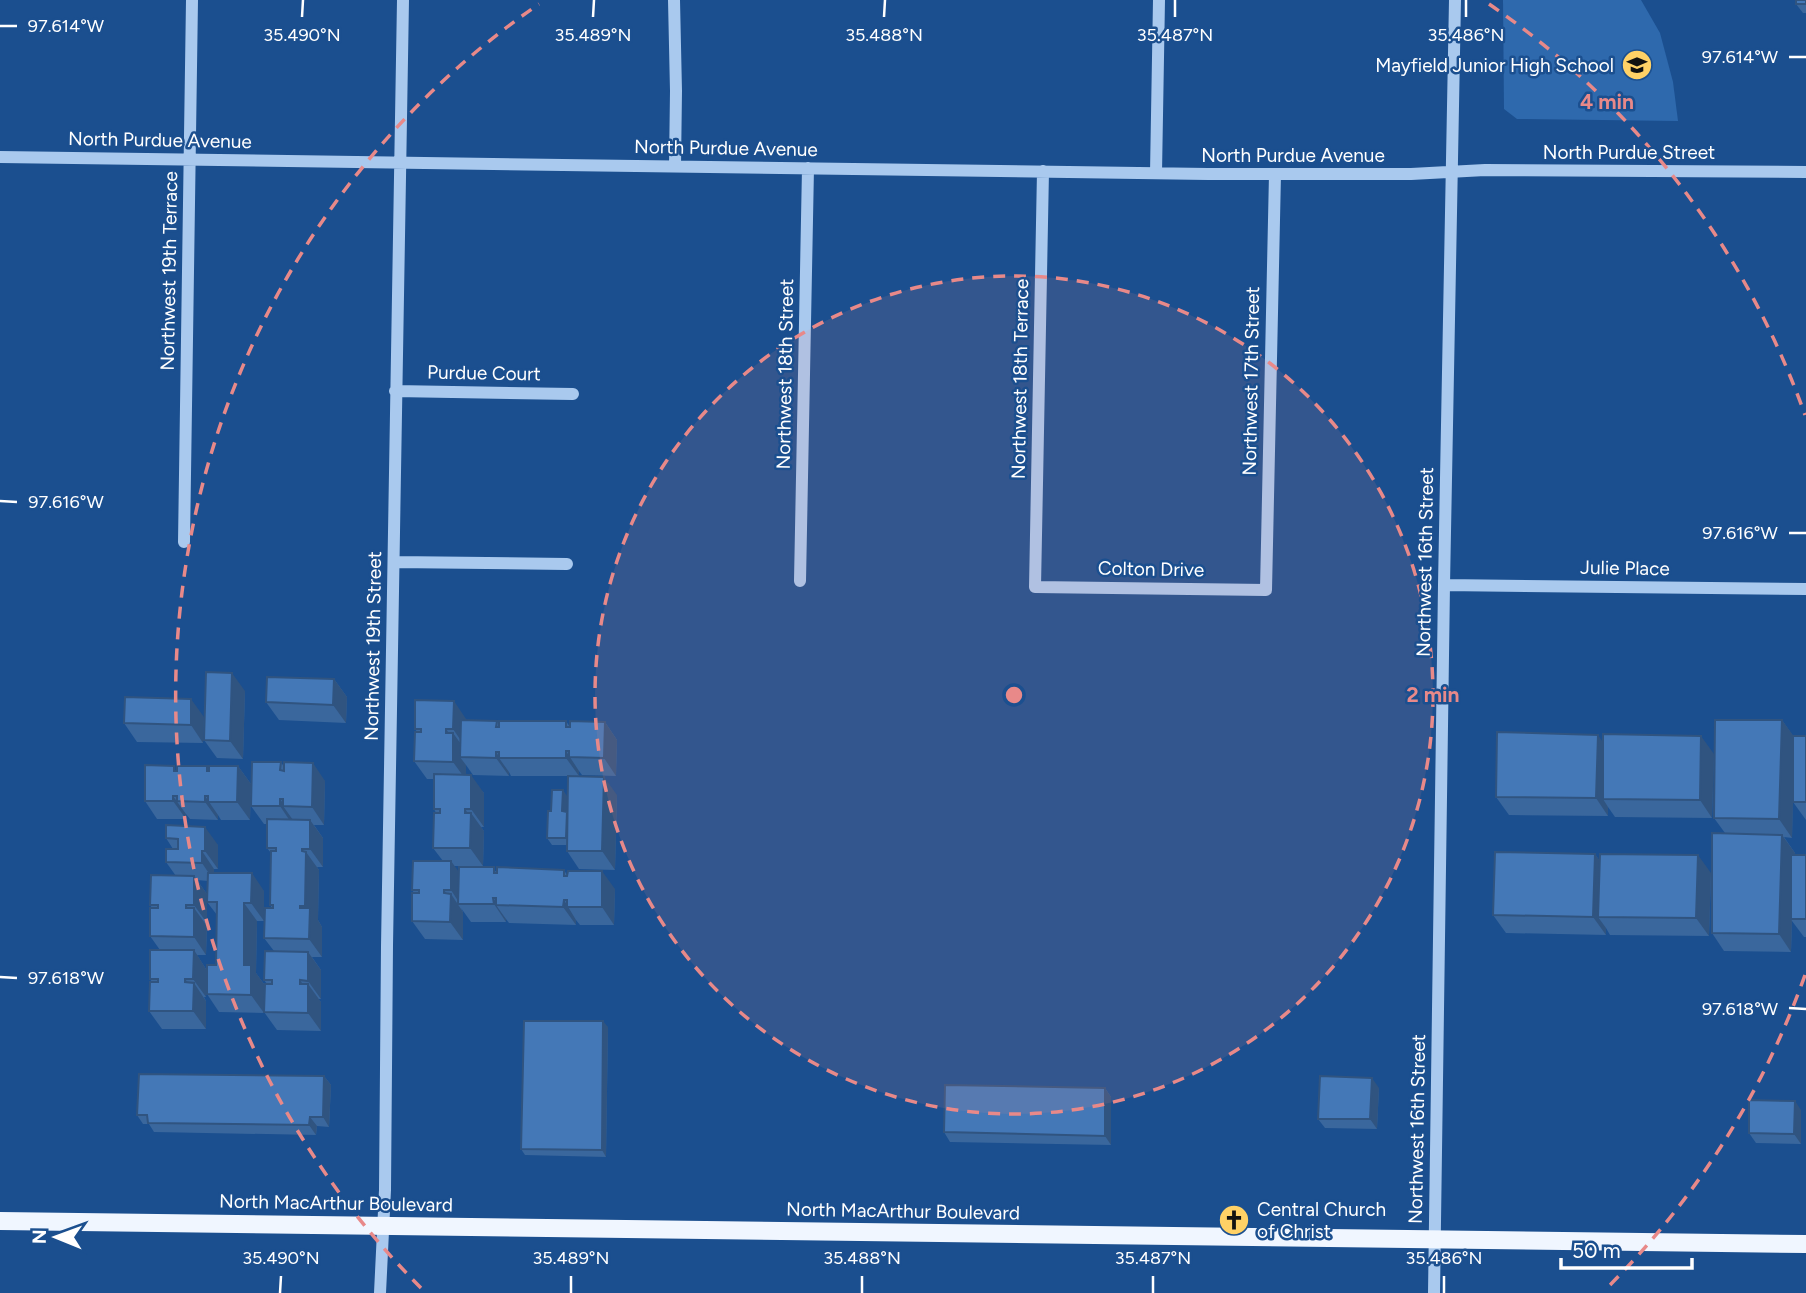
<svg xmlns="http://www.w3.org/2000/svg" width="1806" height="1293" viewBox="0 0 1806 1293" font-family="Figtree,sans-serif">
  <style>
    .green { fill: #2e69ad }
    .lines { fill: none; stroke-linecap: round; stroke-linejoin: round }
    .minor { stroke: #a9c9ee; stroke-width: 12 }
    .major { stroke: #f0f6ff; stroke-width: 18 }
    .wall { fill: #3a679d }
    .shaded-wall { fill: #305480 }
    .building { fill: #4478b7; stroke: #305480; stroke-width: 2 }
    .ticks { fill: none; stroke: #fff; stroke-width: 2.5 }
    .ring { fill: none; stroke: #e88989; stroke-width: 3.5; stroke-dasharray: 12 9 }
    .labels { text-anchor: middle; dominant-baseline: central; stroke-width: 5; stroke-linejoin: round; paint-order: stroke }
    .poi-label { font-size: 19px; fill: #fff; stroke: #1b4f8f; text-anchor: end }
    .street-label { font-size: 19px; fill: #fff; stroke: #1b4f8f }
    .ticks-label { font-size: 18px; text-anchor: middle; fill: #fff; stroke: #1b4f8f; stroke-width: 5; stroke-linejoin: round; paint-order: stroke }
    .centre { fill: #e88989; stroke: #1b4f8f; stroke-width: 3.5 }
    .ring-label { font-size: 21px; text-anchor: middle; font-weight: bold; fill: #e88989; stroke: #1b4f8f; stroke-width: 5; stroke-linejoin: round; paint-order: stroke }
  </style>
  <rect width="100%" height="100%" fill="#1b4f8f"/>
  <path class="green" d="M1503,0H1641L1660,33L1673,82L1678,121L1517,119L1504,109Z"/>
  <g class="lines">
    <path class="minor" d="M674,0L676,91L675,166
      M0,157L1208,174H1411L1485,170L1806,172
      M1043,171L1035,587L1266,590L1275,174
      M1156,173L1159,0
      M395,391L573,394
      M184,542L192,0
      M394,562L567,564
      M800,581L808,168
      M1444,585L1806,589
      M380,1293L385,1190L387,946L403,0
      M1434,1293L1444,585L1455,0"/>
    <path class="major" d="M0,1221L1806,1244"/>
  </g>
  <path class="wall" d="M1806,0V13H1803L1796,4Z
    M334,679L347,697L346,723L279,720L266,702Z
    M245,691L243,759L217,758L204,740Z
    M204,717L203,743L137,742L124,723Z
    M466,719V720L497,721L499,724L566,721L570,727L605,722L617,740L616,776L582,775L579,771V776H511L509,772V776L473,775L466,765V774L484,793V827H481L484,831L483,866H454L458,872L564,870L567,875L615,889L614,925H580L576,920V925L509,923L506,919V922H471L461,908L463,912V940L425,939L412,921L414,893L412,890L443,861L433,848L436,813L434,809V779H427L414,761L417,732L415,729Z
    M1782,720L1793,736H1806V820L1793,802V793L1792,838L1784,837L1795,853V855H1806V937H1804L1792,921L1791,952L1724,951L1712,933L1725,833L1714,818Z
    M1603,743L1714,754L1712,818L1615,817L1608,807V816L1509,815L1496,797Z
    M281,762L284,767L325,781L324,825H314L323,838V867H317L319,870L318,920L322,927V957H312L321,970V999H318L321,1002V1031L277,1030L264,1012L267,984L264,980L274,951L264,938L272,908L270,905L271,853L267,848V824H264L251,806Z
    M207,766L209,770L238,766L251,784L250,820H221L218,815V820L190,819L186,814V819H157L145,801L177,770Z
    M617,795L615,870L579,869L567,851V845H552L547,838L551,811L567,796V812Z
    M166,825L218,845V869H214V873L264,891V921H257L256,973L264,984V1013L219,1012L207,994L216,965L217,915L207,902L208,881L197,880L207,894V923H205L207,926L206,955H197L206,969V997H204L206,1001V1029H162L149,1011L152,982L150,979L160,950L150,936L152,908L150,905L176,876L166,862L173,849L166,838Z
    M1595,854L1599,860L1711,873L1709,936L1610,935L1606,928V935L1506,933L1493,915Z
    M608,1027L606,1157L525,1155L521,1149Z
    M324,1076L331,1085L329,1127L317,1126L316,1135L154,1132L149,1124H143L137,1115Z
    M1105,1088L1111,1097V1145L950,1142L944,1132Z
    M1379,1088L1377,1129L1325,1128L1318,1119Z
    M1801,1110V1144L1756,1143L1749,1133Z"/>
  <path class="shaded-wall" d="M232,673L245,691L243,759L230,741Z
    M334,679L347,697L346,723L333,705Z
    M191,699L204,717L203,743L191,725Z
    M454,701L466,719V748L453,729Z
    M1782,720L1795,738L1792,838L1779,819Z
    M605,722L617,740L616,776L604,758Z
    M446,729L453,739V733L466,751L460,757L466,765V780L453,762Z
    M1598,735L1610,753L1603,799L1608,807V816L1596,798Z
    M1701,736L1714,754L1712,818L1700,800Z
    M566,751L579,771V776L566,758Z
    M496,752L500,758H499L509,772V776L496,758Z
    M313,763L325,781L324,825L312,807Z
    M238,766L251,784L250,820L237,802Z
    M471,775L484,793V827L471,809Z
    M604,777L617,795L615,870L602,851Z
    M563,790L567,796V812L570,845L566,838L562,811Z
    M173,796L186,814V819L173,801Z
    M205,796L218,815V820L205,802Z
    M280,799L285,806H283L293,820L292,824L280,806Z
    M465,809L471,818V813L484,831L483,866L470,848Z
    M310,820L323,838V867L310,849Z
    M205,827L218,845V869L205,851Z
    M1782,835L1795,853L1792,919H1791L1792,921L1791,952L1779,934Z
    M302,849L306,855V852L319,870L318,920L322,927V957L309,939L300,908V906L310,920V913L305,906Z
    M202,851L214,869V881L202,863Z
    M1595,854L1608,872L1598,917L1606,928V935L1593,917Z
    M1698,855L1711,873L1709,936L1696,918Z
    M451,861L464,879L460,904L451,890Z
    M602,871L615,889L614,925L602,907Z
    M252,873L264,891V921L251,903Z
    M194,876L207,894V923L194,905Z
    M444,890L451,900V894L463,912V940L450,922Z
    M493,898L498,905H496L506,919V922L494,904Z
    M564,900L576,920V925L563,907Z
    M244,903L257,921L256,973L264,984V1013L251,995L244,965Z
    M186,905L194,916V908L207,926L206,955L194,937Z
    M194,950L206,969V997L193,979Z
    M308,952L321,970V999L308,981Z
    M185,979L194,991V983L206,1001V1029L193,1011Z
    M300,980L308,992V984L321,1002V1031L308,1013L300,984Z
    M603,1021L608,1027L606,1157L602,1150Z
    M324,1076L331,1085L329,1127L323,1117Z
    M1372,1078L1379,1088L1377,1129L1370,1119Z
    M1105,1088L1111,1097V1145L1105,1136Z
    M1795,1101L1801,1110V1144L1794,1134Z
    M310,1117L317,1126L316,1135L309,1125Z"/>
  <path class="building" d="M1796,0H1806V4H1796Z
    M206,672L232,673L230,741L204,740Z
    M267,677L334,679L333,705L266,702Z
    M125,697L191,699V725L124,723Z
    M415,700L454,701L453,729H446V733H453V762L414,761L415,732H421V729H415Z
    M461,720L497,721L496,727H499V721H566V727H570V721L605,722L604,758L569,757V751H566V758H499V752H496V758L460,757Z
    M1715,720H1782L1779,819L1714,818Z
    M1497,732L1598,735L1596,798L1496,797Z
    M1603,734L1701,736L1700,800L1603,799Z
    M1793,736H1806V802H1793Z
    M252,762H281L280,770L284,771V762L313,763L312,807L283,806V799H280V806H251Z
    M145,765L174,766V771H177V766H207V771H209V766H238L237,802H208V796H205V802L177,801V796H173V801H145Z
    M434,774L471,775V809H465V813H471L470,848H433L434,813H440V809H434Z
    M568,776L604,777L602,851H567Z
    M552,790H563L562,811L567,812L566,838H547L548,811H551Z
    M267,819L310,820V849H302V851L306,852L305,906H300V908H310L309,939L264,938L265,908H273V905H270L271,851H276V848H267Z
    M166,825L205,827V851H202V863L166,862V849H178V839L166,838Z
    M1712,833L1782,835L1779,934L1712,933Z
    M1495,852L1595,854L1593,917L1493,915Z
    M1600,854L1698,855L1696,918L1598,917Z
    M1791,855H1806V919H1791Z
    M413,861H451V890H444V893L451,894L450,922L412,921V893H419V890H412Z
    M459,867H494V873H497V867L564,870V876H567L568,871H602V907H567V900H564L563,907L496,905V898H493L494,904H458Z
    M208,873H252L251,903H244V965H251V995L207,994V965H216L217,902H207Z
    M151,875L194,876V905H186V908H194V937L150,936V908H158V905H150Z
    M150,950H194L193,979H185V982L194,983L193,1011H149L150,982H158V979H150Z
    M265,951L308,952V981L300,980V984H308V1013L264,1012L265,984H272V980H264Z
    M524,1021H603L602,1150L521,1149Z
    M139,1074L324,1076L323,1117H310L309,1125L148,1123L147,1115H137Z
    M1320,1076L1372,1078L1370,1119H1318Z
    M945,1085L1105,1088V1136L944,1132Z
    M1749,1100L1795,1101L1794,1134L1749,1133Z"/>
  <path class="ticks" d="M302,17L303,0M593,17L594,0M884,17L885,0M1175,17V0M1466,17V0M0,26H17M1789,57H1806M0,501L17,502M1789,533H1806M0,977L17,978M1789,1008L1806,1009M280,1293L281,1276M571,1293V1276M862,1293V1276M1153,1293V1276M1444,1293V1276"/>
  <circle cx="1014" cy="695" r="419" fill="#e88989" fill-opacity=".12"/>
  <g class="ring">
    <circle cx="1014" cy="695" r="419"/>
    <path d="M1805 975A839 839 0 0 1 1607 1288M421 1288A839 839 0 0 1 539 4M1489 4A839 839 0 0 1 1805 415"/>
  </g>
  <defs>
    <g id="school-disc" transform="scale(1.575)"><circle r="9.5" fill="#ffd166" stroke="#1b4f8f"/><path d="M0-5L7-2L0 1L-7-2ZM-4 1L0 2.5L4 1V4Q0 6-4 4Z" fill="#111"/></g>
    <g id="church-disc" transform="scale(1.575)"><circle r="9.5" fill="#ffd166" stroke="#1b4f8f"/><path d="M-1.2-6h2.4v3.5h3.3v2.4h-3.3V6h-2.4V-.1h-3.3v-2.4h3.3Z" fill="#111"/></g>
  </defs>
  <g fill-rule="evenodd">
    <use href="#school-disc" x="1637" y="65"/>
    <use href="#church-disc" x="1234" y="1220"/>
  </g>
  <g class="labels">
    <g class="poi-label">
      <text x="1614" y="65">Mayfield Junior High School</text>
      <text x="1257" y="1209" text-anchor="start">Central Church<tspan x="1257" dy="22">of Christ</tspan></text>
    </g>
    <g class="street-label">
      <text transform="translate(160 140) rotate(1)">North Purdue Avenue</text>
      <text transform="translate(726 148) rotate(1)">North Purdue Avenue</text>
      <text x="1629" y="152">North Purdue Street</text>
      <text x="1293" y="155">North Purdue Avenue</text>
      <text transform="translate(169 271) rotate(-89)">Northwest 19th Terrace</text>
      <text transform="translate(484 373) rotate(1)">Purdue Court</text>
      <text transform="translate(785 374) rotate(-89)">Northwest 18th Street</text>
      <text transform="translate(1020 379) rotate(-89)">Northwest 18th Terrace</text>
      <text transform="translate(1251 381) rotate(-89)">Northwest 17th Street</text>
      <text transform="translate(1425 562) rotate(-89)">Northwest 16th Street</text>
      <text transform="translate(1625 568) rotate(1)">Julie Place</text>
      <text transform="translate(1151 569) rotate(1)">Colton Drive</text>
      <text transform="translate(373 646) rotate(-89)">Northwest 19th Street</text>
      <text transform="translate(1417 1129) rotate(-89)">Northwest 16th Street</text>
      <text transform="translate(336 1203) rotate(1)">North MacArthur Boulevard</text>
      <text transform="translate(903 1211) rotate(1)">North MacArthur Boulevard</text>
    </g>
  </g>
  <g class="ticks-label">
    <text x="66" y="32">97.614°W</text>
    <text x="302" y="41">35.490°N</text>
    <text x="593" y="41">35.489°N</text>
    <text x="884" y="41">35.488°N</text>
    <text x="1175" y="41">35.487°N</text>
    <text x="1466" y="41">35.486°N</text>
    <text x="1740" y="63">97.614°W</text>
    <text x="66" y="508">97.616°W</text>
    <text x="1740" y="539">97.616°W</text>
    <text x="66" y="984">97.618°W</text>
    <text x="1740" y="1015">97.618°W</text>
    <text x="281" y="1264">35.490°N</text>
    <text x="571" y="1264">35.489°N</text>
    <text x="862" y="1264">35.488°N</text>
    <text x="1153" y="1264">35.487°N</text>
    <text x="1444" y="1264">35.486°N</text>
  </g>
  <circle cx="1014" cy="695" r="10" class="centre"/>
  <g class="ring-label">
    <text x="1607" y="109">4 min</text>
    <text x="1433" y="702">2 min</text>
  </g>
  <g transform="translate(56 1237) rotate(271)" stroke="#1b4f8f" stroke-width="5" paint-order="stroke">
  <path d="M0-5L12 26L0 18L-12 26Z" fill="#ffffff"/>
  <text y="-10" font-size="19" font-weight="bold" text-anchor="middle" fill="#ffffff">N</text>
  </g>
  <path d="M1561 1258v10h131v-10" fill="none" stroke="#ffffff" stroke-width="3.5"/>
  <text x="1572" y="1258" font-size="21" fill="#ffffff" stroke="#1b4f8f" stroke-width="5" paint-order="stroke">50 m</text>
</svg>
